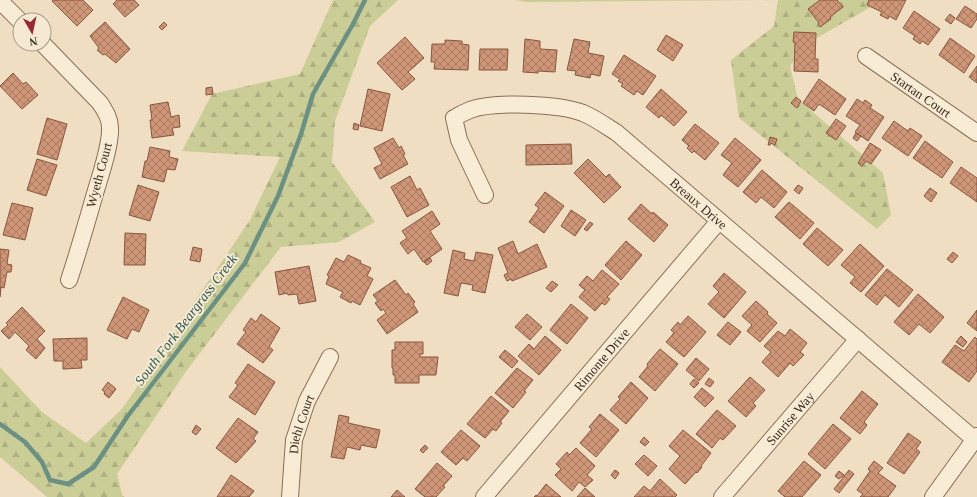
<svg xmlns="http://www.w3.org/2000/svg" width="977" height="497" viewBox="0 0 977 497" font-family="'Times New Roman',serif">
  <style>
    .forest { fill: url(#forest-firs) }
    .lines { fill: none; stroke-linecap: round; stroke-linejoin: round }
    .stream { stroke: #6b9084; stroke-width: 4.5 }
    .building { fill: url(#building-cross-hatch); stroke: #89563e }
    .minor-casing { stroke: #896f59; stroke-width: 18 }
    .minor { stroke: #f9ecd5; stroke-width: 16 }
    .labels { text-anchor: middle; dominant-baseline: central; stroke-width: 4; stroke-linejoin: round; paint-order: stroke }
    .street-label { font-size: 13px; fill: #38281d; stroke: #f6e9d2 }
    .water-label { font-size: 14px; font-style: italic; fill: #2c5952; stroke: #f6e9d2 }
  </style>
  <defs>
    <pattern id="forest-firs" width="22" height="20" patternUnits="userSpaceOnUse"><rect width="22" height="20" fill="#cbcd96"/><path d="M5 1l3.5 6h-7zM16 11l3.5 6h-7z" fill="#afb081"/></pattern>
    <pattern id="building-cross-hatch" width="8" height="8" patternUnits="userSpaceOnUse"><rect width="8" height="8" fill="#ce9577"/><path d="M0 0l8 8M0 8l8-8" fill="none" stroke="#a87a61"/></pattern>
  </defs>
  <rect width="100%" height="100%" fill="#efdec2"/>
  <path class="forest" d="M333,0H398L370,26L335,121L332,162L375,222L339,242L281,247L187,370L117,474L122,494L124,497H47L0,457V367L42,412L86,443L122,409L250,220L280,157L182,151L212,94L300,74Z
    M515,0H883L808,43L790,66L798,99L883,173L891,215L877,229L739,118L731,60L774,26L778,0L527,2Z"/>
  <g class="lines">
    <path class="stream" d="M0,424L25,442L42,462L50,480L68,484L94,467L127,417L245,263L278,196L301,134L313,94L353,24L365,0"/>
  </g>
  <path class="building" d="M53,0H83L93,10L77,26L52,1Z
    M117,0H134L139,5L125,17L113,4Z
    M820,0H837L843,7L830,17L831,19L820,27L818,24L819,23L808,9Z
    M869,0H906L896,20L889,16L888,19L880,15L882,12L867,5Z
    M965,6L977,14V19L971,28L956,19Z
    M914,11L940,29L928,45L922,41L920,44L913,39L915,36L903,28Z
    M950,14L955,18L951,24L945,20Z
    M105,22L130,49L116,63L105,54L103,55L97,50L99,48L90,36Z
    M164,22L167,25L162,30L159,27Z
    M794,32L816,33L815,59H818V72L794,71L795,42H793Z
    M666,35L683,45L673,61L657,50Z
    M405,37L424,58L408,72L415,79L402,90L377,63Z
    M950,38L975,56L964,73L939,55Z
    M525,39L540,41V49L557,50L555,72L538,71V73L523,72Z
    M574,39L590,42L588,53L604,56L600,76L591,74L590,78L575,75L576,71L567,70Z
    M445,40L462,41V44L469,45L468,70L434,69L435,62H431L432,44H445Z
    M480,49H508L507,70H479Z
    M624,55L656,76L643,95L637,91L634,95L621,86L623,84L618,81L620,79L612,74Z
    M977,66V83L969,77Z
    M13,73L23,84L26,82L38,95L22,109L0,86Z
    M819,79L846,99L835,115L819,104L814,111L803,103Z
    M212,87L213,94L206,95V88Z
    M368,89L390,94L382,131L360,126Z
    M661,89L687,112L674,126L661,115L659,118L646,107Z
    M796,97L801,101L797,108L791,103Z
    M857,99L863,103L865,100L872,105L870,108L884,117L868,141L855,132L860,125L846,116Z
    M168,102L171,117L179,115L180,127L172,128L174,135L152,138L150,120H152L150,105Z
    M47,118L67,124L57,160L37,154Z
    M836,119L846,126L836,140L826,133Z
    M894,121L908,131L910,128L922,136L908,156L882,138Z
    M354,123L359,125L358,130L353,129Z
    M695,124L719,143L705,160L694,151L692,153L687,148L689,146L682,140Z
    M856,133L861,136L857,141L853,138Z
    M770,137L777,139L775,145L771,143L770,145H768Z
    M393,138L399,148L401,146L405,154L403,155L408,164L380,179L374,168L382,164L374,148Z
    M735,138L761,160L738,187L723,175L732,163L721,155Z
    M925,141L953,162L942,178L913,158Z
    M870,143L881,150L871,164L866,161L862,166L858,163Z
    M571,144L572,164L526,165V145Z
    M150,147L170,151L169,157L178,159L175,170L167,169L164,182L142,177L145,161H147Z
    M37,159L57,165L46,196L27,190Z
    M588,159L606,177L609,174L621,187L604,203L574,173Z
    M961,167L977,178V202L950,183Z
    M762,170L787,192L774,208L761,197L756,203L743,192Z
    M410,176L417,190L420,188L429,205L407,217L391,187Z
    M138,185L159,192L150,221L129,215Z
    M798,185L803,188L799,194L794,190Z
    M930,188L937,193L931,202L924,196Z
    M545,192L564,206L544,233L529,222L539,208L535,205Z
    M789,202L814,223L800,239L775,217Z
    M12,203L33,208L25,240L3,235Z
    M641,204L652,214L653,212L668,225L654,242L628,219Z
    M571,210L586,220L575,236L561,226Z
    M432,211L440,224L430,231L442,249L423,262L414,249L408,254L400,243L407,238L402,231Z
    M590,222L593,224L587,231L584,229Z
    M817,228L843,250L828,266L803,244Z
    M125,233L146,234L145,265H124Z
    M513,241L518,254L537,244L547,267L512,281L511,279L507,281L504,275L508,273L498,248Z
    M626,241L642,255L621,280L605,265Z
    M860,244L884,266L861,292L850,283L855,277L841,265Z
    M193,247L202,249L200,262L190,260Z
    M0,249L9,250L7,264L12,265L11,272H7L4,288L1,287L0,297Z
    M453,250L465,253L464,259L474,261L476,252L493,255L485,293L472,290L473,285L461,283L458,296L444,293Z
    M953,252L958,256L952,263L947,259Z
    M348,255L361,261L360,263L371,268L367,276L373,279L360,305L352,301L351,303L340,297L343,292L326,284L329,276L327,275L336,258L344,262Z
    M430,258L432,261L427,265L424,262Z
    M309,266L316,301L299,304L297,294L288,295L287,293L279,295L275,272Z
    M887,269L913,290L899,307L885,295L877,305L865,295Z
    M602,270L619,284L607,297L610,299L605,305L602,303L595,311L579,297L585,290L579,285L587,276L593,281Z
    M724,273L746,292L724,318L708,304L719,292L713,286Z
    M395,280L406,295L408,293L415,302L413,304L418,312L387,334L377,320L386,313L383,309L381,311L375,303L378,301L373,295Z
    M552,281L558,285L551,292L546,288Z
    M918,294L944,317L930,333L919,324L909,335L894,322Z
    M123,297L149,310L139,332L132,329L127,339L107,330Z
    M756,301L768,312L767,314L777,323L760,342L747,331L752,325L742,316Z
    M571,304L588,318L567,344L550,330Z
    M22,307L45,331L37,339L45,348L36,359L26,350L29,346L15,332L9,339L1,331L8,325L6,323Z
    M977,310V331L967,323Z
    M261,314L280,328L269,347L273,350L263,363L237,344L246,332L243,330L251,318L256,322Z
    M527,314L542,327L530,340L515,327Z
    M688,316L706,332L684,357L666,342L674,333L671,330L678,322L680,325Z
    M728,322L741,332L730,345L717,335Z
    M790,329L807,343L800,352L804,355L793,366L790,363L778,377L762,362L771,352L764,346L778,331L785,336Z
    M545,336L561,350L539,375L518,356L529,344L534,349Z
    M961,336L967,342L963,347L956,342Z
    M975,337L977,339V371L969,382L942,362L955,345L964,351Z
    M87,338V360H81L82,368L63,369V361H54L53,339Z
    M395,342H423V354H420V357H438L436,375H419V383H395V375H393V368H392V350H395Z
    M660,349L678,364L655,391L639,377L648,366L647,364Z
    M505,350L518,361L512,368L499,357Z
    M696,358L709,369L699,381L686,370Z
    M248,364L275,382L255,415L229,397L238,385L235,383Z
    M517,368L533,380L524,391L526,392L513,408L495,393Z
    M750,377L765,390L753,403L756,406L746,417L728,401Z
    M709,378L714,382L710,387L705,384Z
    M694,379L699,383L694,388L690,384Z
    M108,382L116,389L109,398L104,394L105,392L102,390Z
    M631,382L648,398L626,424L610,410L620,399L618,397Z
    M702,388L714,398L705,407L694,397Z
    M862,391L878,404L864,422L867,425L860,434L840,418Z
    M491,396L509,411L500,422L502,423L496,431L493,429L485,438L467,424Z
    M717,410L736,426L723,440L720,438L712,448L696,434Z
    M600,414L619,430L596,457L580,443L592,429L589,427Z
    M339,415L349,417L348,423L380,430L376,448L361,445L360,450L347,447L344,459L331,457Z
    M238,418L258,432L253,439L256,441L249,449L236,463L216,448Z
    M833,424L851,439L825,469L808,454Z
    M196,425L201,429L196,435L192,432Z
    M461,430L480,446L467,461L463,458L456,465L441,452Z
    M683,430L711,453L701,466L702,467L697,473L696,472L685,484L669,469L680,456L669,446Z
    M908,433L921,442L916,449L920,452L904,474L887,463Z
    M644,437L649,442L645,446L640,442Z
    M425,445L428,448L423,453L420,450Z
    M576,448L595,466L587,475L593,480L585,487L579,482L572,491L555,475L561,469L556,464L567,452L569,455Z
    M644,455L657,466L648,476L635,464Z
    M804,461L821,475L802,497H785L778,491Z
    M874,461L883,468L878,473L896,486L888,497H860L863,494L857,490L870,471L868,469Z
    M437,463L452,476L443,486L445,487L436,497H425L415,489Z
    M615,470L619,473L615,479L611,475Z
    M849,470L854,474L839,493L834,489Z
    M839,471L844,475L839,479L835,476Z
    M231,475L254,491L249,497H217Z
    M660,479L677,495L675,497H634L644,486L650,491Z
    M546,484L561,497H534L536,495L537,496Z
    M585,488L595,497H577Z
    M397,490L405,497H391Z"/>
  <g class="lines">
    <g class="minor-casing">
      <g id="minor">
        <path d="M0,1L20,21"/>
        <path d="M43,44L100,103C105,111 110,118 110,128C111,146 99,179 94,197C86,225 78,253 69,280"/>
        <path id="s1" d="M866,56L977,133"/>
        <path id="s2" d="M485,195L459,140L454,118C459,115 465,112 470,110C494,101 559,104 583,113C595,118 606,126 617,133L974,439"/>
        <path id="s3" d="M290,497L294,440L307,401L330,357"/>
        <path id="s4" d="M484,497L719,221"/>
        <path id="s5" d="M722,497L858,339"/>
        <path d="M933,497L977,436"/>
      </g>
    </g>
    <use href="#minor" class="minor"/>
  </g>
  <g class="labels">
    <g class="street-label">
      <text stroke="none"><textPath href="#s1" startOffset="67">Startan Court</textPath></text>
      <text transform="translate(99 175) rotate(-75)">Wyeth Court</text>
      <text stroke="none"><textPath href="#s2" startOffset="363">Breaux Drive</textPath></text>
      <text stroke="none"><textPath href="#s4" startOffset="181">Rimonte Drive</textPath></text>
      <text stroke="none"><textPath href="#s5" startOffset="104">Sunrise Way</textPath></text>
      <text stroke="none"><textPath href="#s3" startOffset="74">Diehl Court</textPath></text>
    </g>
    <g class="water-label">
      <text transform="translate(186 320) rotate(-53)">South Fork Beargrass Creek</text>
    </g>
  </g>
  <g transform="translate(32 32) rotate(171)"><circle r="19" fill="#f6e9d2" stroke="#aa9c8a"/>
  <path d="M0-3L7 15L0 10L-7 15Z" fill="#992831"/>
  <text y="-6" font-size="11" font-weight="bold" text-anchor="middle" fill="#38281d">N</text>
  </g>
</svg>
